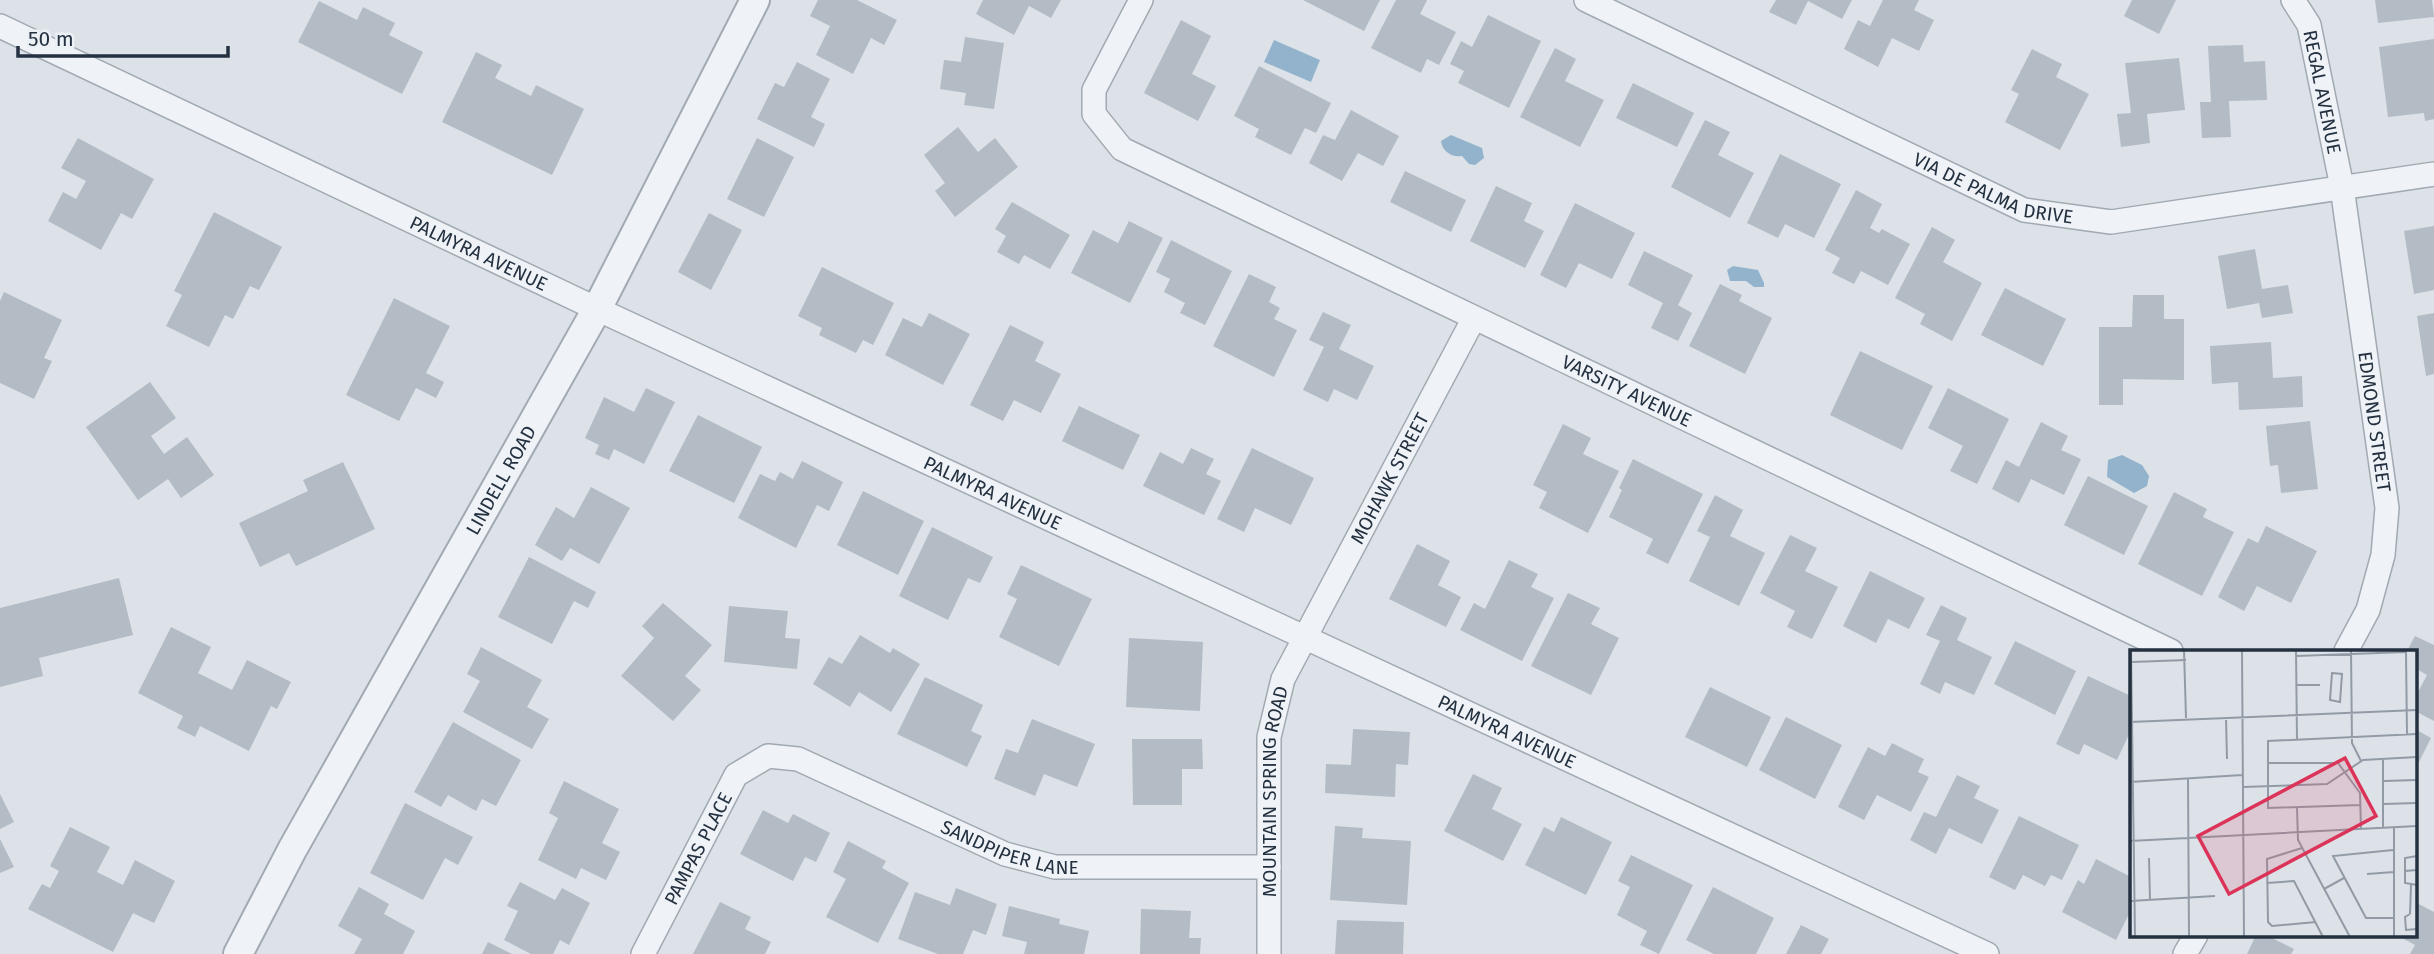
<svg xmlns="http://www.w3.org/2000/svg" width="2434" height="954" viewBox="0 0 2434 954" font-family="'Fira Sans',sans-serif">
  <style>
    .water { fill: #93b3cc }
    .building { fill: #b3bbc5 }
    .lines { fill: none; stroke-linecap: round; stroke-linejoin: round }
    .minor-casing { stroke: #a1a9b2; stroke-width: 26 }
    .tertiary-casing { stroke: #a1a9b2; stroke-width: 32 }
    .minor { stroke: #eff2f6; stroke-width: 23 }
    .tertiary { stroke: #eff2f6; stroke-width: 28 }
    .labels { text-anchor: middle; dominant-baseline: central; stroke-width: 5; stroke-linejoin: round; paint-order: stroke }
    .street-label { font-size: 19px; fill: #243140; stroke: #ecf1f6 }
    .inset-road { fill: none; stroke: #929ba5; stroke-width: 2 }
    .view { fill: #dc3359; fill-opacity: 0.15; stroke: #dc3359; stroke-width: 3.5 }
    .inset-edge { fill: none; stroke: #243140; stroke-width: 3.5 }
  </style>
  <rect width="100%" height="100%" fill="#dce2e8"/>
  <path class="water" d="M1274,40L1320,60L1311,82L1264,62Z
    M1451,135L1482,148L1484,158L1475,165L1469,164L1462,156C1452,158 1442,151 1441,141Z
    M1733,266L1758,270L1764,283V287H1754L1746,281H1730L1727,270Z
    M2122,455L2142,465L2149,476L2147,486L2134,493L2107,477L2108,460Z"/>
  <path class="building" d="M818,0H857L897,20L884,45L871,38L853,74L816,55L830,26L810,16Z
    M983,0H1061L1051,18L1029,6L1014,35L976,14Z
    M1303,0H1380L1364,31Z
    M1396,0H1427L1420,14L1456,32L1439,65L1427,59L1421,73L1371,48Z
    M1776,0H1852L1842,19L1808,1L1796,25L1769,12Z
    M1883,0H1919L1914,10L1934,20L1919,51L1892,38L1878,67L1844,49L1858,20L1870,26Z
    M2132,0H2176L2159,34L2124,16Z
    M2375,0H2432L2434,17L2378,23Z
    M319,1L357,20L363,7L395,23L389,35L423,52L402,94L298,42Z
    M1488,15L1541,41L1509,108L1458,83L1464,71L1450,64L1461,41L1472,47Z
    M1181,20L1211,36L1192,74L1216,86L1198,121L1144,93Z
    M965,37L1004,43L994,109L964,105L966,93L940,89L944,60L961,62Z
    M2434,39V119L2425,121L2424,113L2388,117L2379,47Z
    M2243,45L2244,62L2265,61L2267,100L2229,101L2231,137L2202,138L2200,102H2211L2208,46Z
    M1555,48L1576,59L1565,81L1604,100L1580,147L1520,117Z
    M2032,49L2062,64L2056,77L2089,94L2060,150L2005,122L2019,94L2011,90Z
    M476,52L502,65L495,78L531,96L536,85L584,109L552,175L442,122Z
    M2179,58L2185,110L2147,114L2150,143L2121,147L2117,114L2131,113L2125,63Z
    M797,62L830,79L811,117L825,124L814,147L757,119L775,83L784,87Z
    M1259,66L1331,103L1316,133L1305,128L1291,155L1255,137L1259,129L1234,116Z
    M1633,83L1694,113L1677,147L1616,118Z
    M1351,110L1399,136L1383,166L1358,153L1342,181L1309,163L1323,135L1335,140Z
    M1705,120L1730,132L1718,155L1754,173L1730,218L1671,187Z
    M958,127L978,152L995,138L1018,167L955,217L935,191L945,183L924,155Z
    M78,138L154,179L132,219L121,213L101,250L48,221L63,192L76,199L86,181L61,168Z
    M757,138L794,157L764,217L727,199Z
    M1780,154L1841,184L1814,238L1785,224L1778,238L1747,223Z
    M1405,171L1466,200L1451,232L1390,202Z
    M1496,186L1532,203L1524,221L1544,231L1525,268L1470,241Z
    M1856,190L1882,204L1870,228L1879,233L1882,229L1910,244L1888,285L1861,271L1854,284L1832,273L1840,258L1825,250Z
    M1012,202L1070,235L1050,269L1024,255L1019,264L997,252L1006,236L995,229Z
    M1575,203L1635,233L1612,279L1579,263L1566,288L1540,275Z
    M214,212L282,247L259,290L250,286L233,319L225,315L209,347L166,326L182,295L174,291Z
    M709,213L742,230L711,290L678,272Z
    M1129,221L1163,238L1130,303L1071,273L1093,230L1118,243Z
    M2434,226V290L2414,294L2404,231Z
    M1932,227L1955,240L1943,262L1982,283L1952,341L1920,324L1925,314L1895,298Z
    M1171,240L1232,271L1205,325L1180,313L1185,303L1164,292L1170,279L1156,272Z
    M2255,249L2262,289L2288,285L2293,313L2262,318L2259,303L2227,309L2218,256Z
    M1644,251L1693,275L1678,305L1692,313L1678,341L1651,328L1663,303L1628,285Z
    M822,267L894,303L873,345L863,340L856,353L819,335L822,328L798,316Z
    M1249,274L1276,287L1269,302L1280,308L1274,319L1297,330L1274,377L1213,346Z
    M1720,284L1742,295L1739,301L1772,318L1745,374L1689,346Z
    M2005,288L2066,319L2043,366L1981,335Z
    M4,292L62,320L44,358L52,361L34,399L0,383V301Z
    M2133,295H2164V319H2184V380L2123,379V405H2099V327H2132Z
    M394,298L450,326L426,373L444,382L436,398L416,388L399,421L346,395Z
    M1323,312L1351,325L1339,349L1374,366L1357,400L1334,389L1328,402L1303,390L1324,347L1309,340Z
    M929,313L970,334L943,385L885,355L903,318L922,327Z
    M2434,313V374L2426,376L2417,316Z
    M1010,325L1044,342L1035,361L1061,374L1041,413L1014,400L1003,421L970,405Z
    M2271,342L2273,378L2302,376L2303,407L2239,410L2238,382L2212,384L2210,346Z
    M1860,351L1933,386L1902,450L1830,415Z
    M150,382L176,418L151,436L164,454L187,437L214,475L181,498L168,479L138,500L86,427Z
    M646,388L675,402L644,464L614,449L609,460L595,454L599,445L585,438L604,397L634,412Z
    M1948,388L2009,419L1977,484L1950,471L1963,446L1928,428Z
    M1079,406L1140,435L1123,470L1062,441Z
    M698,415L762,447L734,503L669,471Z
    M2310,421L2318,489L2281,493L2278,465L2270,466L2266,426Z
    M2041,422L2068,436L2061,450L2081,459L2064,495L2031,479L2019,503L1992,489L2006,460L2019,467Z
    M1563,424L1591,438L1583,454L1619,471L1588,533L1539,508L1547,492L1533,485Z
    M1191,448L1214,459L1206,474L1221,481L1204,515L1143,486L1160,452L1183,464Z
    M1252,448L1314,478L1291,525L1255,508L1244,532L1217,519Z
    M1633,459L1703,494L1668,564L1646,553L1653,539L1609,517L1622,490L1619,488Z
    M802,461L843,482L829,511L817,505L796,548L738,518L760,474L775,481L780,472L793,479Z
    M343,462L375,529L296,566L289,553L260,567L239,523L308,491L303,480Z
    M2088,476L2148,506L2124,555L2064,525Z
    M591,487L630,508L599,564L570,548L562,561L535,545L556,507L574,518Z
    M863,491L924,521L898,575L837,545Z
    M2174,492L2207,509L2203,517L2234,532L2202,596L2138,564Z
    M1715,495L1743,510L1730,536L1765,553L1739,606L1689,581L1710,537L1697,531Z
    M2266,526L2317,551L2291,603L2257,586L2244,611L2218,597L2248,538L2258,543Z
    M932,527L993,557L980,583L968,578L948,620L899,596Z
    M1790,535L1817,548L1805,571L1838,587L1812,639L1787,627L1795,611L1760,593Z
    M1417,544L1450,561L1438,585L1461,597L1446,627L1389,599Z
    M529,557L596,592L588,608L574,601L552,644L498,617Z
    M1509,560L1538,574L1531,587L1554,598L1522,661L1460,630L1474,603L1485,609Z
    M1021,565L1092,599L1059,666L999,637L1017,599L1007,594Z
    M1870,571L1925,598L1909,629L1888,619L1876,643L1843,626Z
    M119,578L133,635L39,658L43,676L0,687V608Z
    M1568,593L1600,608L1591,624L1619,638L1591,695L1531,666Z
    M663,603L712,645L685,676L701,690L673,721L621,676L654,638L642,626Z
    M1941,605L1967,618L1957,640L1992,657L1974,695L1945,682L1940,694L1920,684L1940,641L1926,635Z
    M729,606L788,611L785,638L800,639L797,669L724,662Z
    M171,627L211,647L198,673L232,690L247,660L291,682L277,709L271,706L249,751L200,726L195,737L177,728L183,716L138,693Z
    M860,635L890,653L893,648L920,664L891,712L859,692L850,707L813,684L829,657L842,664Z
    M2415,636L2434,645V721L2415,711V698L2427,675L2415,668V651H2407Z
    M1129,638L1203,642L1200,711L1126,707Z
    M2015,641L2076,671L2055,715L1994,684Z
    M481,647L542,680L527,707L549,719L532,749L463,712L480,681L467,674Z
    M2088,676L2131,696V730L2117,760L2084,744L2079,755L2056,744Z
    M925,677L983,705L971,731L982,736L967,767L897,734Z
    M1710,687L1771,717L1747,767L1685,737Z
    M1786,717L1842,745L1815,799L1759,770Z
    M1032,719L1095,744L1077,787L1044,774L1035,796L994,779L1006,749L1018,753Z
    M453,722L521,760L496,806L482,799L476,811L448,795L441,807L414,792Z
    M1353,729L1410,732L1408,765L1396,764L1395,797L1325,793L1326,764L1351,765Z
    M2415,729L2431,738L2415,770Z
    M1132,739H1202L1203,769H1182V805H1133Z
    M1892,743L1924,759L1918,772L1929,777L1911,812L1877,795L1864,820L1838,807L1868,747L1885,756Z
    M1473,774L1502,788L1492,809L1522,824L1503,861L1444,831Z
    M1957,775L1980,786L1974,798L1999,810L1982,844L1949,828L1936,854L1910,840L1924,812L1936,817Z
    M564,781L619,809L602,843L620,852L606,880L581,868L576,879L538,860L558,818L549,813Z
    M0,794L14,822L0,829Z
    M405,803L473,837L458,865L445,858L423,900L370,873Z
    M763,810L788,823L793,814L830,833L816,862L805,857L793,881L740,854Z
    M2019,816L2079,845L2062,880L2051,875L2045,886L2023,875L2015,890L1989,877Z
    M1561,817L1612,842L1586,895L1525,865L1544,827L1554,832Z
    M1335,826L1363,828L1362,838L1411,841L1407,905L1330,900Z
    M70,827L110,847L97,872L123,885L135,860L175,881L154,923L133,913L113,952L28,909L42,884L50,888L59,871L50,866Z
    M0,839L14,867L0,873Z
    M848,841L886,861L882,868L909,883L878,943L826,917L846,879L833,872Z
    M1631,855L1693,885L1659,954L1640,945L1647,931L1617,915L1630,887L1618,881Z
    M2096,859L2131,877V910L2116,940L2062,912L2078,880L2084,884Z
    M520,882L555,900L562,888L590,903L569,945L560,940L553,954H531L504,940L518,911L507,906Z
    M359,887L389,904L384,914L415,931L403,954H354L362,939L338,926Z
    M1713,887L1774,918L1756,954H1714L1686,940Z
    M956,888L997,904L986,935L973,930L963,954H938L898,939L915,892L950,905Z
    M720,902L751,917L745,929L771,942L765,954H693Z
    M2417,903L2434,912V954H2410L2415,945L2397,935H2415V907Z
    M1009,906L1060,919L1059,924L1089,931L1084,954H1024L1027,942L1002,936Z
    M1141,909L1191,911L1189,938H1201L1200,954H1140Z
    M1337,920L1404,922L1403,954H1335Z
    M1801,925L1829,939L1821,954H1786Z
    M2256,935H2266L2294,949L2291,954H2247Z
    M488,942L512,954H482Z"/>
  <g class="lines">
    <g class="minor-casing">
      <g id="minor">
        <path id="s1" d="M1141,0L1094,90V114L1122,149L2171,651"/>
        <path id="s2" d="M1586,0L2024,210L2111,222L2434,174"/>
        <path id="s3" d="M2293,0L2309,25L2342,187L2387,508L2383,555L2368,610L2346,651"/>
        <path id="s4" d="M0,26L597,309L1987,954"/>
        <path id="s5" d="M643,954L736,775L768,756L798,759L1005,854L1055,867H1269"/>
        <path id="s6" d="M1269,954V737L1283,679L1474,318"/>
        <path d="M2185,954L2196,935"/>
      </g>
    </g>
    <g class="tertiary-casing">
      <g id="tertiary">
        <path id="s7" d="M238,954L292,850L597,309L755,0"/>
      </g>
    </g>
    <use href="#minor" class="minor"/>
    <use href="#tertiary" class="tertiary"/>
  </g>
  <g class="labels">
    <g class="street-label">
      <text stroke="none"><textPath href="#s3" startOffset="98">REGAL AVENUE</textPath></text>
      <text stroke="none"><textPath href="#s2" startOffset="450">VIA DE PALMA DRIVE</textPath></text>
      <text stroke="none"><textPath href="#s4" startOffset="530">PALMYRA AVENUE</textPath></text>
      <text stroke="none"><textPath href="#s1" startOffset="730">VARSITY AVENUE</textPath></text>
      <text stroke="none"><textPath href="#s3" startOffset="432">EDMOND STREET</textPath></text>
      <text stroke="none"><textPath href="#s6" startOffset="504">MOHAWK STREET</textPath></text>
      <text stroke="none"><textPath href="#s7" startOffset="542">LINDELL ROAD</textPath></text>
      <text stroke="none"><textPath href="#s4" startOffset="1097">PALMYRA AVENUE</textPath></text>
      <text stroke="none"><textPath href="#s4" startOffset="1664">PALMYRA AVENUE</textPath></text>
      <text stroke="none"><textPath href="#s6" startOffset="163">MOUNTAIN SPRING ROAD</textPath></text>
      <text stroke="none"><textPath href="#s5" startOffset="500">SANDPIPER LANE</textPath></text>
      <text stroke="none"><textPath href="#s5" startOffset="119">PAMPAS PLACE</textPath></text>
    </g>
  </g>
  <g transform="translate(2130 650)">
    <rect width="287" height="287" fill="#dce2e8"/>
    <path class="inset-road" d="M1,0L5,287M54,0L56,68M112,0L114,287M166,0L167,89M221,0L222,93L231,111M166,6L276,2L277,84M2,12L56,10M202,23L212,24L210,52L200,50ZM166,35H190M96,68L97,109M0,72L287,60M253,108V178M137,113H208L230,143L231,179M58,129L59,287M254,131L287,130M0,132L112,125M113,137L197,134L233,110L287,107M254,154L287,153M230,155L138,158V91L287,84M167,158L168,190L220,287M0,191L287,176M172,198L137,209L138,272L142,276L186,272M263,200L203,206L236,268H264M19,208L20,250M287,220L275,221V233L287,235M275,221V208L287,206M237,224L264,222M137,233L164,231L193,287M194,239L214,228M0,251L85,246M280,264L275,267L276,280L287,279M280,264L281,235M264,287V177"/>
    <path class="view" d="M215,108L246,166L99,244L68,186Z"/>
    <rect width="287" height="287" class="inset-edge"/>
  </g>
  <path d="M18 46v10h210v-10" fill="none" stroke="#243140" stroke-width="3.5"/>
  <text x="28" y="46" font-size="21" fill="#243140" stroke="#ecf1f6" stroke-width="5" paint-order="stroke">50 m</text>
</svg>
